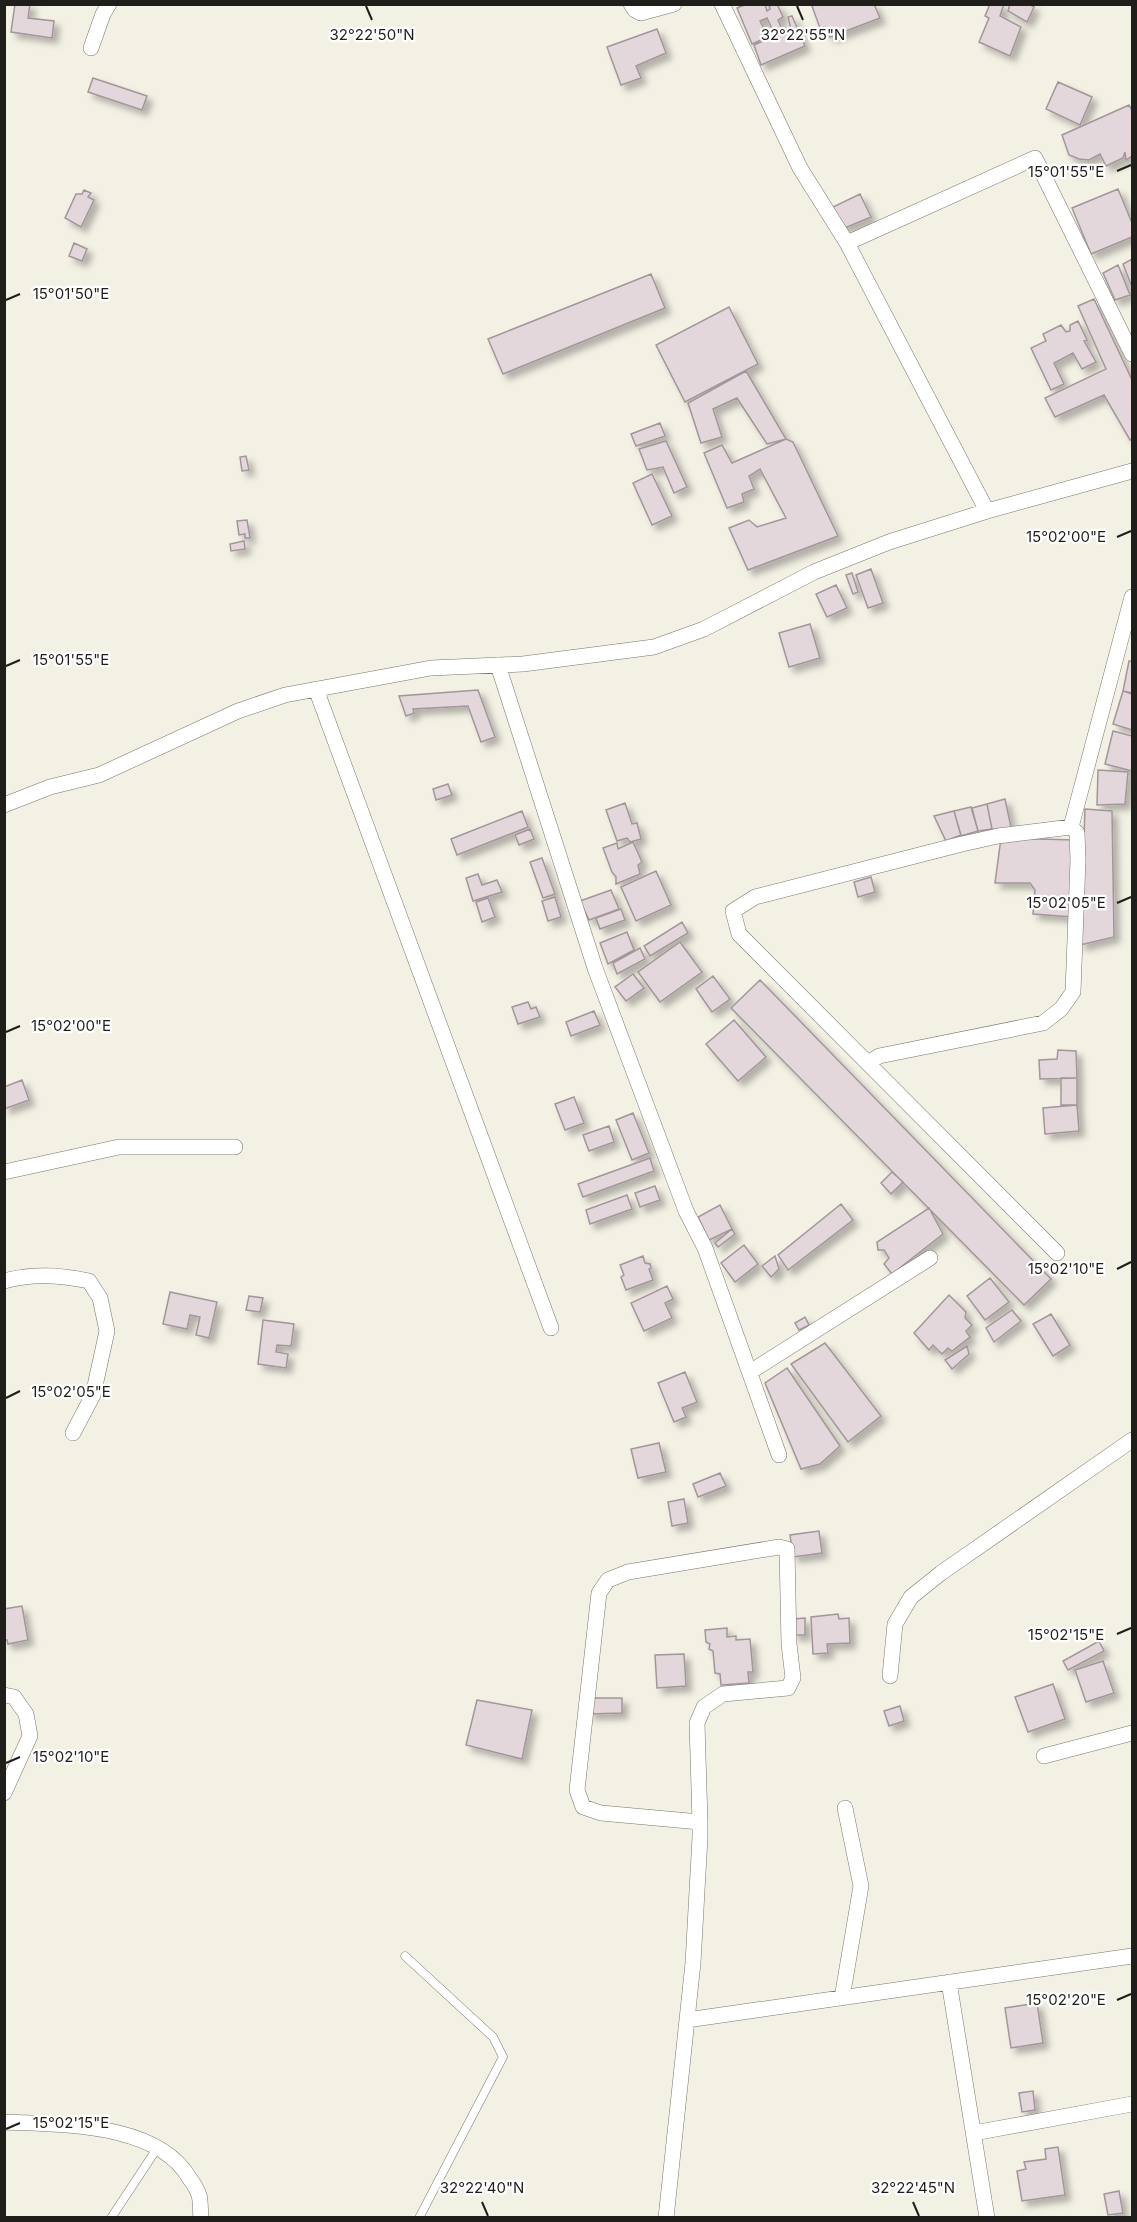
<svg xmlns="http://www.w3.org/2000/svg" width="1137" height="2222" viewBox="0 0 1137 2222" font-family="Inter,sans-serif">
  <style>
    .building { fill: #e4d7dc; stroke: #a2969a; stroke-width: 1.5; filter: url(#shadow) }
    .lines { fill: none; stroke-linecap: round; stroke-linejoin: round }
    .service-casing { stroke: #78766c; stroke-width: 9 }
    .minor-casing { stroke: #78766c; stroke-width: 16 }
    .service { stroke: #fff; stroke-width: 8 }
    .minor { stroke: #fff; stroke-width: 15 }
    .ticks { fill: none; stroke: #1f1e1a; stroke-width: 2 }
    .ticks-label { font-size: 15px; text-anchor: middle; fill: #1f1e1a; stroke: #fff; stroke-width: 4.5; stroke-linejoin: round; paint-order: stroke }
  </style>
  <defs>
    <filter id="shadow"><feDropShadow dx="5.5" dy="5.5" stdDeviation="3" flood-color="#0004"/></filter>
  </defs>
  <rect width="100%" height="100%" fill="#f3f0e4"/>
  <path class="building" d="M15,4H30L28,18L54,21L52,38L11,32Z
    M747,4H765L767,11L770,9L769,6L777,4L783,17L778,20L783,32L775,35L767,18L760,21L768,37L752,44L737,8Z
    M816,4H874L880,18L830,37L825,27L820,28L812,6Z
    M990,4H1004L1000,16L1021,27L1010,56L979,42L989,18L985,16Z
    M1010,4H1029L1034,7L1027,22L1008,11Z
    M792,16L805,46L761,65L754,45L791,29L788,17Z
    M657,29L666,53L636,66L641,78L621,85L607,47Z
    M93,78L147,96L142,110L88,92Z
    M1058,82L1092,97L1080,125L1046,109Z
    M1129,105L1132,110V156L1126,160L1125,152L1123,158L1106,166L1100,154L1089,160L1079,159L1069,155L1062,135Z
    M1118,189L1132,223V237L1091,254L1072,208Z
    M84,190L91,193L88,197L94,200L81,227L65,218L76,194H82Z
    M860,194L871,217L847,227L840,226L831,208Z
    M74,243L87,249L82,261L69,256Z
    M1132,259V287L1123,264Z
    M1118,265L1130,295L1115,300L1103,273Z
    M651,274L665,308L503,374L488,339Z
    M1094,299L1132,380V439L1130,440L1104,395L1055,417L1045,398L1106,369L1078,306Z
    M729,307L758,364L685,402L656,345Z
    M1078,321L1087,340L1084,341L1096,362L1082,369L1073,353L1054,363L1064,384L1051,390L1031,348L1046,341L1043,334L1061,325L1066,332L1070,331V325Z
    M746,371L786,439L767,444L737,398L713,409L722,437L701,443L688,403Z
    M660,423L665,436L636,446L631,434Z
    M786,439L793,442L838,536L748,570L729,528L749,520L757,527L786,518L760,469L749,476L754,489L742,494L744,502L727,508L704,453L722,445L732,463Z
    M666,441L687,487L674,493L663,467L647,470L639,449Z
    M246,456L249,470L242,471L240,457Z
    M652,474L672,516L652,525L633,483Z
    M247,520L250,538H245V534L239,535L237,521Z
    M244,541L245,549L231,551L230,544Z
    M871,569L883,603L868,608L856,575Z
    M852,573L858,592L853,594L846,575Z
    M836,585L847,608L827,617L816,594Z
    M810,624L820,658L789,667L779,633Z
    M1129,661H1132V693L1123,691Z
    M478,690L495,737L481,742L468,706L413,709L414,713L406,716L399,696Z
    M1123,691L1132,694V730L1113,724Z
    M1113,731L1132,736V771L1105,764Z
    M1098,770L1128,772L1125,804L1097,805Z
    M448,784L452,795L436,800L433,789Z
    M1005,799L1012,832L992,829L987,804Z
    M625,803L632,824L637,823L641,839L630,842L627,838L617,841L606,810Z
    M987,804L992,829L978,831L972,808Z
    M971,807L978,831L961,836L954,811Z
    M1085,809L1112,811L1114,937L1080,945Z
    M522,811L528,827L457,855L451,839Z
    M954,811L961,835L946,841L934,816Z
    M530,829L534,839L519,845L515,835Z
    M1001,838L1075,840L1073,917L1033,914L1035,890L1030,883H995Z
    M633,842L642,862L638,865L640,874L616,884V877L612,872L603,848L617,843L618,849Z
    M542,858L555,894L543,898L530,862Z
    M656,871L671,905L636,921L621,887Z
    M478,874L482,885L497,880L502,892L473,901L466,878Z
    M871,877L875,892L858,897L854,882Z
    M611,890L619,909L589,920L580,901Z
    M555,897L561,917L548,921L542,901Z
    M488,898L495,917L482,922L476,902Z
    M621,909L625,920L600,929L596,918Z
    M682,922L688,933L650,956L644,946Z
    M627,932L634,950L608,964L600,943Z
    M680,942L702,972L660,1002L638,972Z
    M640,948L645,959L617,974L613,963Z
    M633,974L644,988L626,1001L615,987Z
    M713,976L730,999L712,1012L696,989Z
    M760,980L1051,1279L1024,1305L731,1008Z
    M528,1002L531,1009L536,1007L540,1017L518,1024L512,1007Z
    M594,1011L600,1025L571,1036L566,1022Z
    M734,1020L766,1057L738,1081L706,1044Z
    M1058,1050L1076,1051L1077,1078L1040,1079L1039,1060L1057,1059Z
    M1061,1078H1077V1105H1061Z
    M22,1080L29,1100L4,1109V1087Z
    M574,1097L584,1123L565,1130L555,1104Z
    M1077,1105L1079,1131L1045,1134L1043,1108Z
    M633,1113L649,1153L632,1160L616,1120Z
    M609,1126L614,1142L589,1151L583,1135Z
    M650,1158L654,1171L583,1197L578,1184Z
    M892,1172L903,1182L891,1194L881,1183Z
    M655,1186L660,1200L640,1207L635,1193Z
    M627,1195L632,1209L590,1224L586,1210Z
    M841,1204L853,1220L788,1270L778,1255Z
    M720,1205L732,1229L709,1240L698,1217Z
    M929,1208L943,1234L892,1274L884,1264L889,1258L884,1250H878L877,1242Z
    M732,1229L735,1234L718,1247L715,1243Z
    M744,1245L758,1264L735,1282L721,1263Z
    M643,1256L645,1263L650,1264L651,1268L649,1269L653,1280L626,1290L621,1277L624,1275L620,1265Z
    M775,1256L779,1269L771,1277L762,1266Z
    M990,1278L1009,1302L985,1320L967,1296Z
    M667,1286L673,1299L665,1303L672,1318L644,1331L631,1303Z
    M170,1292L217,1302L209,1338L196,1335L200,1317L190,1315L187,1329L163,1324Z
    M949,1295L966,1312L965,1318L972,1325L966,1331L970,1337L952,1351L948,1348L942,1354L933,1345L929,1350L914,1333Z
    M249,1296L263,1298L260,1312L246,1310Z
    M1012,1310L1021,1321L994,1342L986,1328Z
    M1051,1314L1070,1345L1053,1356L1033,1324Z
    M805,1317L809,1325L799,1330L795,1323Z
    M263,1320L294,1324L291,1346L277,1345L276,1352L288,1354L286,1368L258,1364Z
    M825,1343L881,1416L848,1442L791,1364Z
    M967,1346L969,1354L952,1369L945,1360Z
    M787,1368L840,1446L820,1464L801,1469L765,1383Z
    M685,1372L697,1402L682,1408L686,1417L674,1422L658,1383Z
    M659,1443L666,1472L638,1478L631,1449Z
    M720,1473L726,1486L698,1497L693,1484Z
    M684,1499L688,1523L672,1526L668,1502Z
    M819,1531L822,1553L793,1557L790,1535Z
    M22,1606L28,1640L8,1644L7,1640H4V1609Z
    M838,1614L839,1619L849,1618L850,1643L827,1644L828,1653L813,1654L811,1617Z
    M805,1618V1635H793V1619Z
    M727,1628V1637L736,1636V1640L750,1639L753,1672H748L749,1683L721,1685L720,1674L715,1673L713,1651L709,1649L710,1644L706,1642L705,1630Z
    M1099,1641L1104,1651L1068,1670L1063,1661Z
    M684,1654L686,1686L657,1688L655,1655Z
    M1103,1661L1114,1693L1086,1702L1075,1670Z
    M1053,1684L1065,1719L1028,1732L1015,1697Z
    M589,1698H622V1713L589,1714Z
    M477,1700L532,1710L522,1759L466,1745Z
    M900,1706L904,1721L889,1726L884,1711Z
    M1037,2003L1043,2043L1011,2048L1005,2008Z
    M1033,2091L1035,2110L1022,2112L1019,2093Z
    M1058,2147L1065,2195L1022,2201L1017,2171L1026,2169L1024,2162L1046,2159L1045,2149Z
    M1119,2191L1123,2213L1108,2215L1104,2194Z"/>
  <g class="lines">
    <g class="service-casing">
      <path id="service" d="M405,1956L493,2037L503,2057L419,2218
        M111,2218L158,2147"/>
    </g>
    <g class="minor-casing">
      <path id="minor" d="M631,4L635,10L641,13L674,4
        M722,4L800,168L847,243L987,511
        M91,48L103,14L109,4
        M847,243L1035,158L1132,354
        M498,665L595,968L686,1211L705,1248L779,1455
        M316,689L551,1328
        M4,805L50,787L99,775L238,711L285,695L431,668L523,664L654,647L704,629L814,572L889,542L987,511L1132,471
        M1071,827L1132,597
        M868,1063L879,1056L1043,1023L1061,1009L1073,992L1078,860L1077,833L1071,827
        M4,1172L119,1147H235
        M1057,1253L739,934L733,911L755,897L962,844L998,836L1071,827
        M4,1281C34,1273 60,1275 89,1281L100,1298L107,1331L93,1395L73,1433
        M750,1372L930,1258
        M890,1676L895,1624L911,1597L941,1573L1132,1440
        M4,1695L14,1697L26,1714L30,1736L4,1793
        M1044,1756L1132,1733
        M949,1982L987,2218
        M842,1998L861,1886L845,1808
        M687,2020L1132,1956
        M4,2122C61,2125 158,2122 190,2179C193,2183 197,2189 199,2195C201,2202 200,2210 201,2218
        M974,2133L1132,2104
        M666,2218L693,1963L700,1837V1822L697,1723L704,1707L723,1694L788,1688L793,1678L789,1644L787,1549L779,1547L628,1572L608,1580L599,1593L577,1790L583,1807L601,1813L700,1822"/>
    </g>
    <use href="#service" class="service"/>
    <use href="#minor" class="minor"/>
  </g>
  <path class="ticks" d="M366,6L372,20M797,6L803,20M1117,171L1131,165M6,300L20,294M1117,537L1131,531M6,666L20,660M1117,903L1131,897M6,1032L20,1026M1117,1269L1131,1262M6,1398L20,1391M1117,1634L1131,1628M6,1763L20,1757M1117,2000L1131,1994M6,2129L20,2123M482,2202L488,2216M913,2202L919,2216"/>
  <g class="ticks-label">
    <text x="372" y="40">32°22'50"N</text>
    <text x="803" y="40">32°22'55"N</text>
    <text x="1066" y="177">15°01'55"E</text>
    <text x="71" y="299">15°01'50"E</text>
    <text x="1066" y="542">15°02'00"E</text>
    <text x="71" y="665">15°01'55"E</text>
    <text x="1066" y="908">15°02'05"E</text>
    <text x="71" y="1031">15°02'00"E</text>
    <text x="1066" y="1274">15°02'10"E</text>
    <text x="71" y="1397">15°02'05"E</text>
    <text x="1066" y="1640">15°02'15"E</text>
    <text x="71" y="1762">15°02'10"E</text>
    <text x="1066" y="2005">15°02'20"E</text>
    <text x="71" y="2128">15°02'15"E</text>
    <text x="482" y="2193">32°22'40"N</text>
    <text x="913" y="2193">32°22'45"N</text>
  </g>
  <rect width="1137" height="2222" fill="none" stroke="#1f1e1a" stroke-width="12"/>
</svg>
